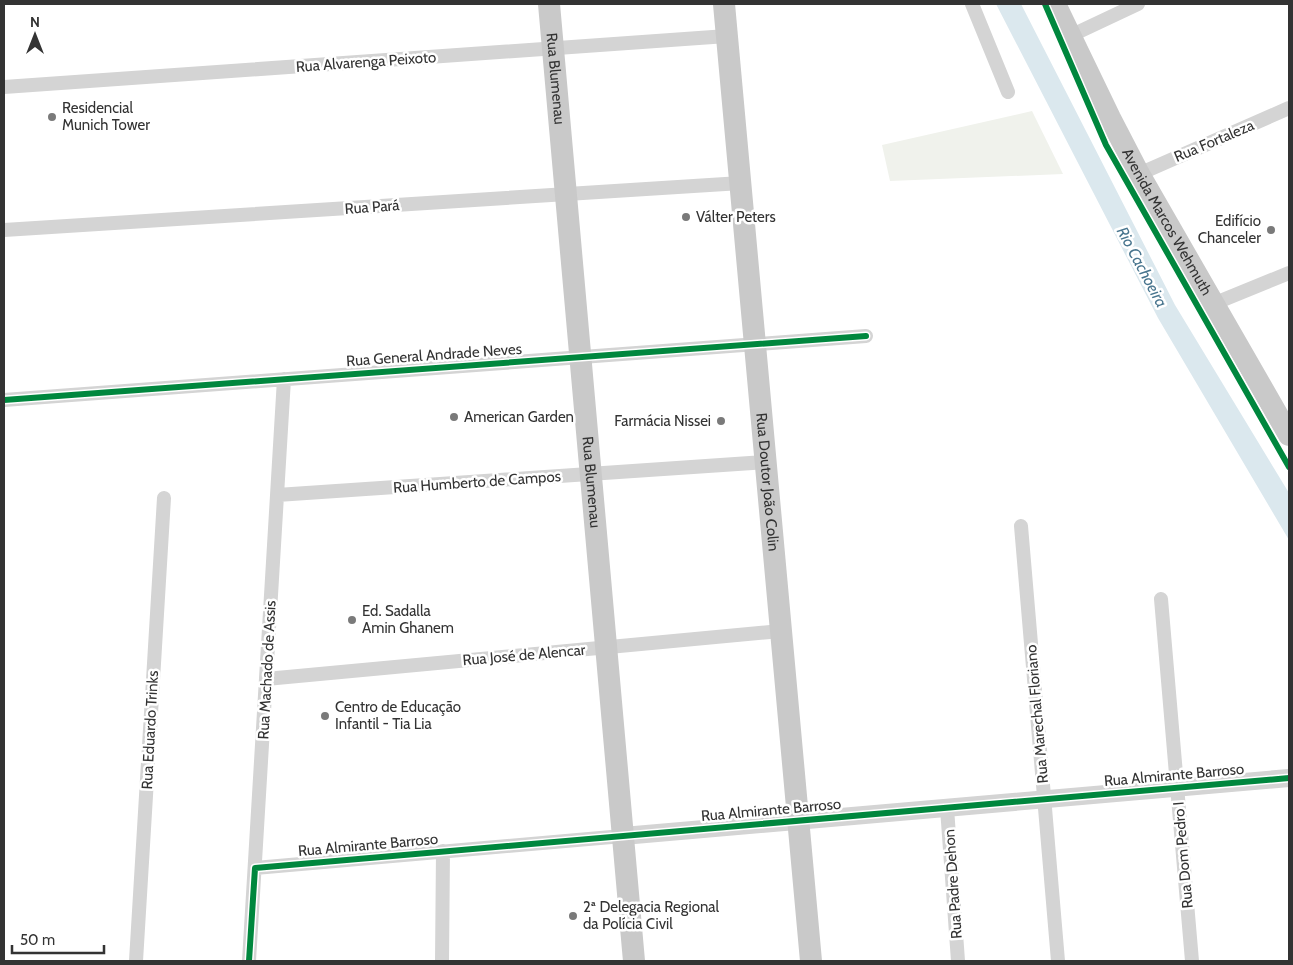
<svg xmlns="http://www.w3.org/2000/svg" width="1293" height="965" viewBox="0 0 1293 965" font-family="Cabin,sans-serif">
  <style>
    .green { fill: #f0f2ec }
    .water { fill: #dbe8ee }
    .lines { fill: none; stroke-linecap: round; stroke-linejoin: round }
    .minor { stroke: #d4d4d4; stroke-width: 14 }
    .tertiary { stroke: #d4d4d4; stroke-width: 18 }
    .primary { stroke: #c9c9c9; stroke-width: 22 }
    .cycleway-casing { stroke: #fff; stroke-width: 9 }
    .cycleway { stroke: #00873e; stroke-width: 6 }
    .poi-dot { fill: #7a7a7a; stroke: #fff; stroke-width: 2 }
    .labels { text-anchor: middle; dominant-baseline: central; stroke-width: 5; stroke-linejoin: round; paint-order: stroke }
    .street-label { font-size: 15px; fill: #333; stroke: #fff }
    .poi-label { font-size: 15px; fill: #333; stroke: #fff; text-anchor: start }
    .water-label { font-size: 16px; font-style: italic; fill: #48758e; stroke: #fff }
  </style>
  <rect width="100%" height="100%" fill="#fff"/>
  <path class="green" d="M1032,111L1063,174L890,181L882,145Z"/>
  <path class="water" d="M996,4H1021L1175,305L1289,493V540L1158,318Z"/>
  <g class="lines">
    <path class="minor" d="M972,4L1008,92
      M1070,36L1138,4
      M4,87L727,36
      M1139,174L1289,108
      M4,230L741,183
      M1213,304L1289,273
      M4,400L866,336
      M277,495L766,462
      M1021,526L1058,961
      M1161,599L1192,961
      M266,679L781,631
      M947,808L958,961
      M255,868L623,836
      M136,961L164,498
      M249,961L284,379
      M442,961L443,851"/>
    <path class="tertiary" d="M623,836L1289,778"/>
    <g class="primary">
      <path id="s1" d="M549,4L634,961"/>
      <path id="s2" d="M724,4L811,961"/>
      <path id="s3" d="M1055,4L1110,118L1139,174L1289,435"/>
    </g>
    <g class="cycleway-casing">
      <path id="cycleway" d="M1045,4L1106,145L1289,467
        M4,400L866,336
        M249,961L255,868L1289,778"/>
    </g>
    <use href="#cycleway" class="cycleway"/>
  </g>
  <g class="poi-dot">
    <circle cx="52" cy="117" r="5"/>
    <circle cx="686" cy="217" r="5"/>
    <circle cx="1271" cy="230" r="5"/>
    <circle cx="454" cy="417" r="5"/>
    <circle cx="721" cy="421" r="5"/>
    <circle cx="352" cy="620" r="5"/>
    <circle cx="325" cy="716" r="5"/>
    <circle cx="573" cy="916" r="5"/>
  </g>
  <g class="labels">
    <g class="street-label">
      <text transform="translate(366 62) rotate(-4)">Rua Alvarenga Peixoto</text>
      <text stroke="none"><textPath href="#s1" startOffset="75">Rua Blumenau</textPath></text>
      <text transform="translate(1214 141) rotate(-23)">Rua Fortaleza</text>
      <text transform="translate(372 207) rotate(-4)">Rua Pará</text>
      <text stroke="none"><textPath href="#s3" startOffset="245">Avenida Marcos Wehmuth</textPath></text>
      <text transform="translate(434 355) rotate(-4)">Rua General Andrade Neves</text>
      <text transform="translate(477 482) rotate(-4)">Rua Humberto de Campos</text>
      <text stroke="none"><textPath href="#s1" startOffset="480">Rua Blumenau</textPath></text>
      <text stroke="none"><textPath href="#s2" startOffset="480">Rua Doutor João Colin</textPath></text>
      <text transform="translate(524 655) rotate(-5)">Rua José de Alencar</text>
      <text transform="translate(267 670) rotate(-87)">Rua Machado de Assis</text>
      <text transform="translate(1037 714) rotate(-95)">Rua Marechal Floriano</text>
      <text transform="translate(150 730) rotate(-87)">Rua Eduardo Trinks</text>
      <text transform="translate(1174 775) rotate(-5)">Rua Almirante Barroso</text>
      <text transform="translate(771 810) rotate(-5)">Rua Almirante Barroso</text>
      <text transform="translate(368 845) rotate(-5)">Rua Almirante Barroso</text>
      <text transform="translate(1183 855) rotate(-95)">Rua Dom Pedro I</text>
      <text transform="translate(953 884) rotate(-94)">Rua Padre Dehon</text>
    </g>
    <g class="poi-label">
      <text x="62" y="108">Residencial<tspan x="62" dy="17">Munich Tower</tspan></text>
      <text x="696" y="217">Válter Peters</text>
      <text x="1261" y="221" text-anchor="end">Edifício<tspan x="1261" dy="17">Chanceler</tspan></text>
      <text x="464" y="417">American Garden</text>
      <text x="711" y="421" text-anchor="end">Farmácia Nissei</text>
      <text x="362" y="611">Ed. Sadalla<tspan x="362" dy="17">Amin Ghanem</tspan></text>
      <text x="335" y="707">Centro de Educação<tspan x="335" dy="17">Infantil - Tia Lia</tspan></text>
      <text x="583" y="907">2ª Delegacia Regional<tspan x="583" dy="17">da Polícia Civil</tspan></text>
    </g>
    <g class="water-label">
      <text transform="translate(1142 267) rotate(62)">Rio Cachoeira</text>
    </g>
  </g>
  <rect width="1293" height="965" fill="none" stroke="#333333" stroke-width="10"/>
  <g transform="translate(35 35)" stroke="#ffffff" stroke-width="4" paint-order="stroke">
  <path d="M0-4L9 19L0 12L-9 19Z" fill="#333333"/>
  <text y="-8" font-size="14" font-weight="bold" text-anchor="middle" fill="#333333">N</text>
  </g>
  <path d="M12 945v8h92v-8" fill="none" stroke="#333333" stroke-width="2.5"/>
  <text x="20" y="945" font-size="15" fill="#333333" stroke="#ffffff" stroke-width="4" paint-order="stroke">50 m</text>
</svg>
